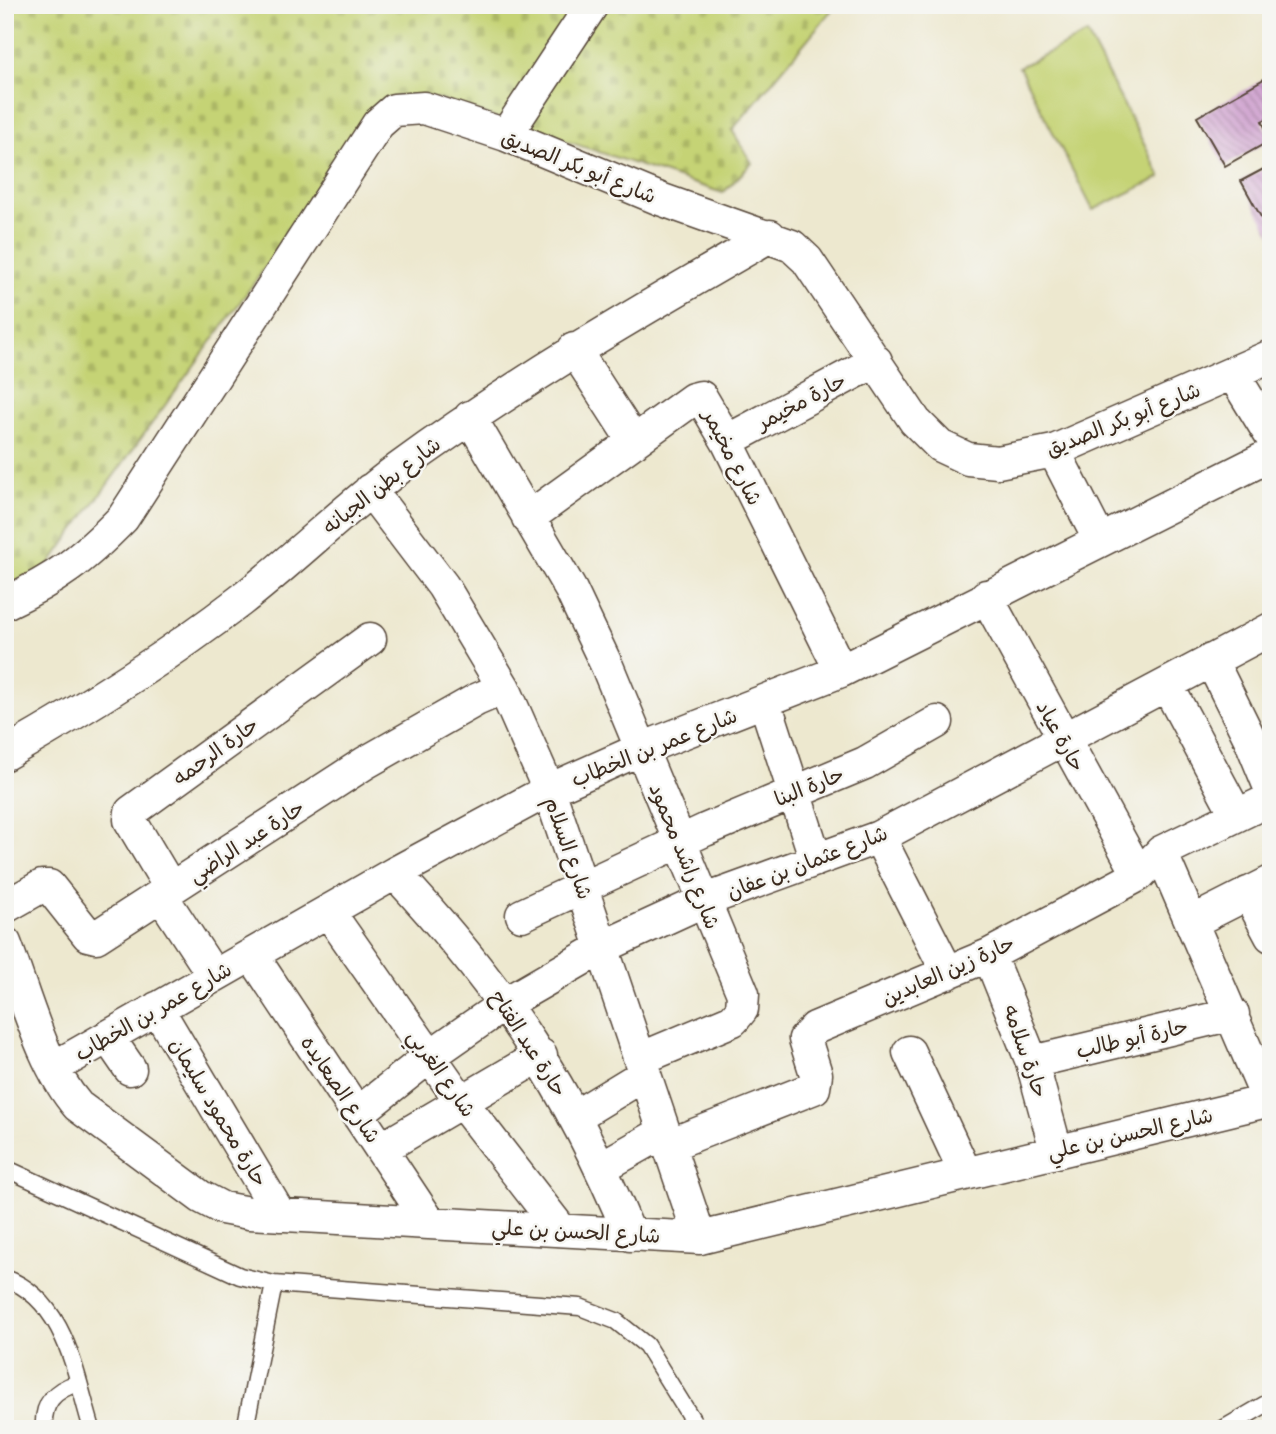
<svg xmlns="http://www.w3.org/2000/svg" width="1276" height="1434" viewBox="0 0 1276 1434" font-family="Delius,'Playpen Sans Arabic',sans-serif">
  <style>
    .green { fill: #c5d375; stroke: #807e4a; stroke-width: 2 }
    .cemetery { fill: url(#cemetery-stones); stroke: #807e4a; stroke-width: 2 }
    .building { fill: url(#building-back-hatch) }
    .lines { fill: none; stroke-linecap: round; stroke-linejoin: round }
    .service-casing { stroke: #564639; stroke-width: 19 }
    .minor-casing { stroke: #564639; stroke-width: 35 }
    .service { stroke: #fff; stroke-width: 16 }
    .minor { stroke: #fff; stroke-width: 32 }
    .labels { text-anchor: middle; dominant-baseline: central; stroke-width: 5; stroke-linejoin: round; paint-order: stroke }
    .street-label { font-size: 21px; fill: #3b2a1e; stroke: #f6f6f2 }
  </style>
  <defs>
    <pattern id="cemetery-stones" width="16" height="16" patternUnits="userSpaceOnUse" patternTransform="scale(1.75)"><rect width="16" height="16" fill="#c5d375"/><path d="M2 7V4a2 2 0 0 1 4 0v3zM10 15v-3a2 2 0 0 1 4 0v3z" fill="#aab565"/></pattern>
    <pattern id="building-back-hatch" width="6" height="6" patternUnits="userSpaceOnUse" patternTransform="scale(1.75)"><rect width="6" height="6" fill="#d0a3d0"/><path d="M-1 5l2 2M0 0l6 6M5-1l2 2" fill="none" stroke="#aa85a8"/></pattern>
  </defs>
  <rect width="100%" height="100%" fill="#f6f6f2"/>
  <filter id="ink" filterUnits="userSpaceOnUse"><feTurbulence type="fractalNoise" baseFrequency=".0143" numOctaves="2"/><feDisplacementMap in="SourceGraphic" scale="14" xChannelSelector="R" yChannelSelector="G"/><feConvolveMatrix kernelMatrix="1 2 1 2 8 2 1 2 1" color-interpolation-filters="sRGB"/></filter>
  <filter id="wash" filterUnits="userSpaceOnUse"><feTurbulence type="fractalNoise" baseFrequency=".00686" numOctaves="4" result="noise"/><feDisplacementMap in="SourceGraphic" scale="28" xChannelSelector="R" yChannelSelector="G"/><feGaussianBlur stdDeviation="1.57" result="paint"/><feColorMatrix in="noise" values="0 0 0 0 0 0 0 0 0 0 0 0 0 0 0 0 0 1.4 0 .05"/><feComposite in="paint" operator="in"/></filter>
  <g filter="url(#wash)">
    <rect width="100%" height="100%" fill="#ede8cf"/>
    <path class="green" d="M1087,34L1161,177L1093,210L1019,67Z"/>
    <path class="cemetery" d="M5,5H836L732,130L752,163L723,193L436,98L374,118L38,580L5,592Z"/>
    <g id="blocks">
      <path class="building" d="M1271,75V117L1262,121L1271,140L1225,166L1197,117Z
        M1271,165V235L1241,181Z"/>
    </g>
  </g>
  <g filter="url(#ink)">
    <use href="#blocks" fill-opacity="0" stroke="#564639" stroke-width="2"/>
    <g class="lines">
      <g class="service-casing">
        <path id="service" d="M5,1168L240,1276L274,1284L580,1307L616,1321L646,1345L698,1429
          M5,1278C66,1300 75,1374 92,1429
          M44,1429C42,1403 54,1390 78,1383
          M245,1429L274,1284
          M1223,1429L1271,1401"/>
      </g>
      <g class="minor-casing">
        <path id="minor" d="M506,135L592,5
          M574,349L634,442
          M1233,374L1271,436
          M470,417L571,590L607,666L743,994L742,1009L733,1020L640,1059
          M727,441L876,361
          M1054,451L1099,539
          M370,490L443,586L504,688L549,790L700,1238
          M528,518L693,399L701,397L727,441L841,671
          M986,596L1139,875
          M5,603C57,579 83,559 123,518L378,124L394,110L424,108L506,135L660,199L792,246L807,260L915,421L940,446L968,459L998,462L1054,451L1271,356
          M1211,660L1250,739L1271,790
          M1167,685L1236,814
          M765,702L816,860
          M5,754C86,708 166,658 240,601C294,559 343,510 398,469C517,382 643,309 770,236
          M879,837L948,973
          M1161,852L1268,1100
          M395,873C503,989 569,1088 630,1235
          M171,889L130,820L131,812L370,639
          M1248,893L1271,936
          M161,895L214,976
          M5,907L42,886H49L88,935L96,937L365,763L476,700L504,688
          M328,911L461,1101L561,1230
          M522,915L705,830L865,763L937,722
          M1192,922L1271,882
          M5,943C25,995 42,1065 78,1106L201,1197L222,1208L249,1213L700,1238L1271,1100
          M252,955L430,1223
          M989,955L1032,1062L1056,1150
          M157,1008L280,1215
          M108,1037L130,1069
          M909,1052L965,1172
          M1032,1062L1233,1014
          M53,1068L395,873L549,790L641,749L841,671L1271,455
          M357,1114L430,1056L506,1003L603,947L703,901L879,837L1271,629
          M576,1116L645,1074
          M669,1145L814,1088L816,1074L805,1039L815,1028L989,955L1139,875L1161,852L1271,799
          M381,1149L541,1055
          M602,1167L664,1132"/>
      </g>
      <use href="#service" class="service"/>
      <use href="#minor" class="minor"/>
    </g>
  </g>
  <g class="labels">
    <g class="street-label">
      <text transform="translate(579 166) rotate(22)">شارع أبو بكر الصديق</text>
      <text transform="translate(801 401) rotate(-28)">حارة مخيمر</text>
      <text transform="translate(1123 419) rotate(-22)">شارع أبو بكر الصديق</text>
      <text transform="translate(733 457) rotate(63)">شارع مخيمر</text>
      <text transform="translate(381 485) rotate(-38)">شارع بطن الجبانه</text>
      <text transform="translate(1061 736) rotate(61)">حارة عياد</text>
      <text transform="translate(654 747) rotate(-22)">شارع عمر بن الخطاب</text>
      <text transform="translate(215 751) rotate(-36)">حارة الرحمه</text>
      <text transform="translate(809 786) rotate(-22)">حارة البنا</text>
      <text transform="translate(246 841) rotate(-33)">حارة عبد الراضي</text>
      <text transform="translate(569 848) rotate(71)">شارع السلام</text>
      <text transform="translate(685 856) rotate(68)">شارع راشد محمود</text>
      <text transform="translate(807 862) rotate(-21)">شارع عثمان بن عفان</text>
      <text transform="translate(948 970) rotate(-24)">حارة زين العابدين</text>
      <text transform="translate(153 1011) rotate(-30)">شارع عمر بن الخطاب</text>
      <text transform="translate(1132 1038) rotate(-13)">حارة أبو طالب</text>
      <text transform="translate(529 1043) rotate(57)">حارة عبد الفتاح</text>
      <text transform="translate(1026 1051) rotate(71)">حارة سلامه</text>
      <text transform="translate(442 1073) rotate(55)">شارع الغربي</text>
      <text transform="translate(341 1089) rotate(56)">شارع الصعايده</text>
      <text transform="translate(219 1112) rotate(59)">حارة محمود سليمان</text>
      <text transform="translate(1130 1133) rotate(-13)">شارع الحسن بن علي</text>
      <text transform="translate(576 1231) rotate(3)">شارع الحسن بن علي</text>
    </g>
  </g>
  <rect width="1276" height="1434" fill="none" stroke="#f6f6f2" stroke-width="28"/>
</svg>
